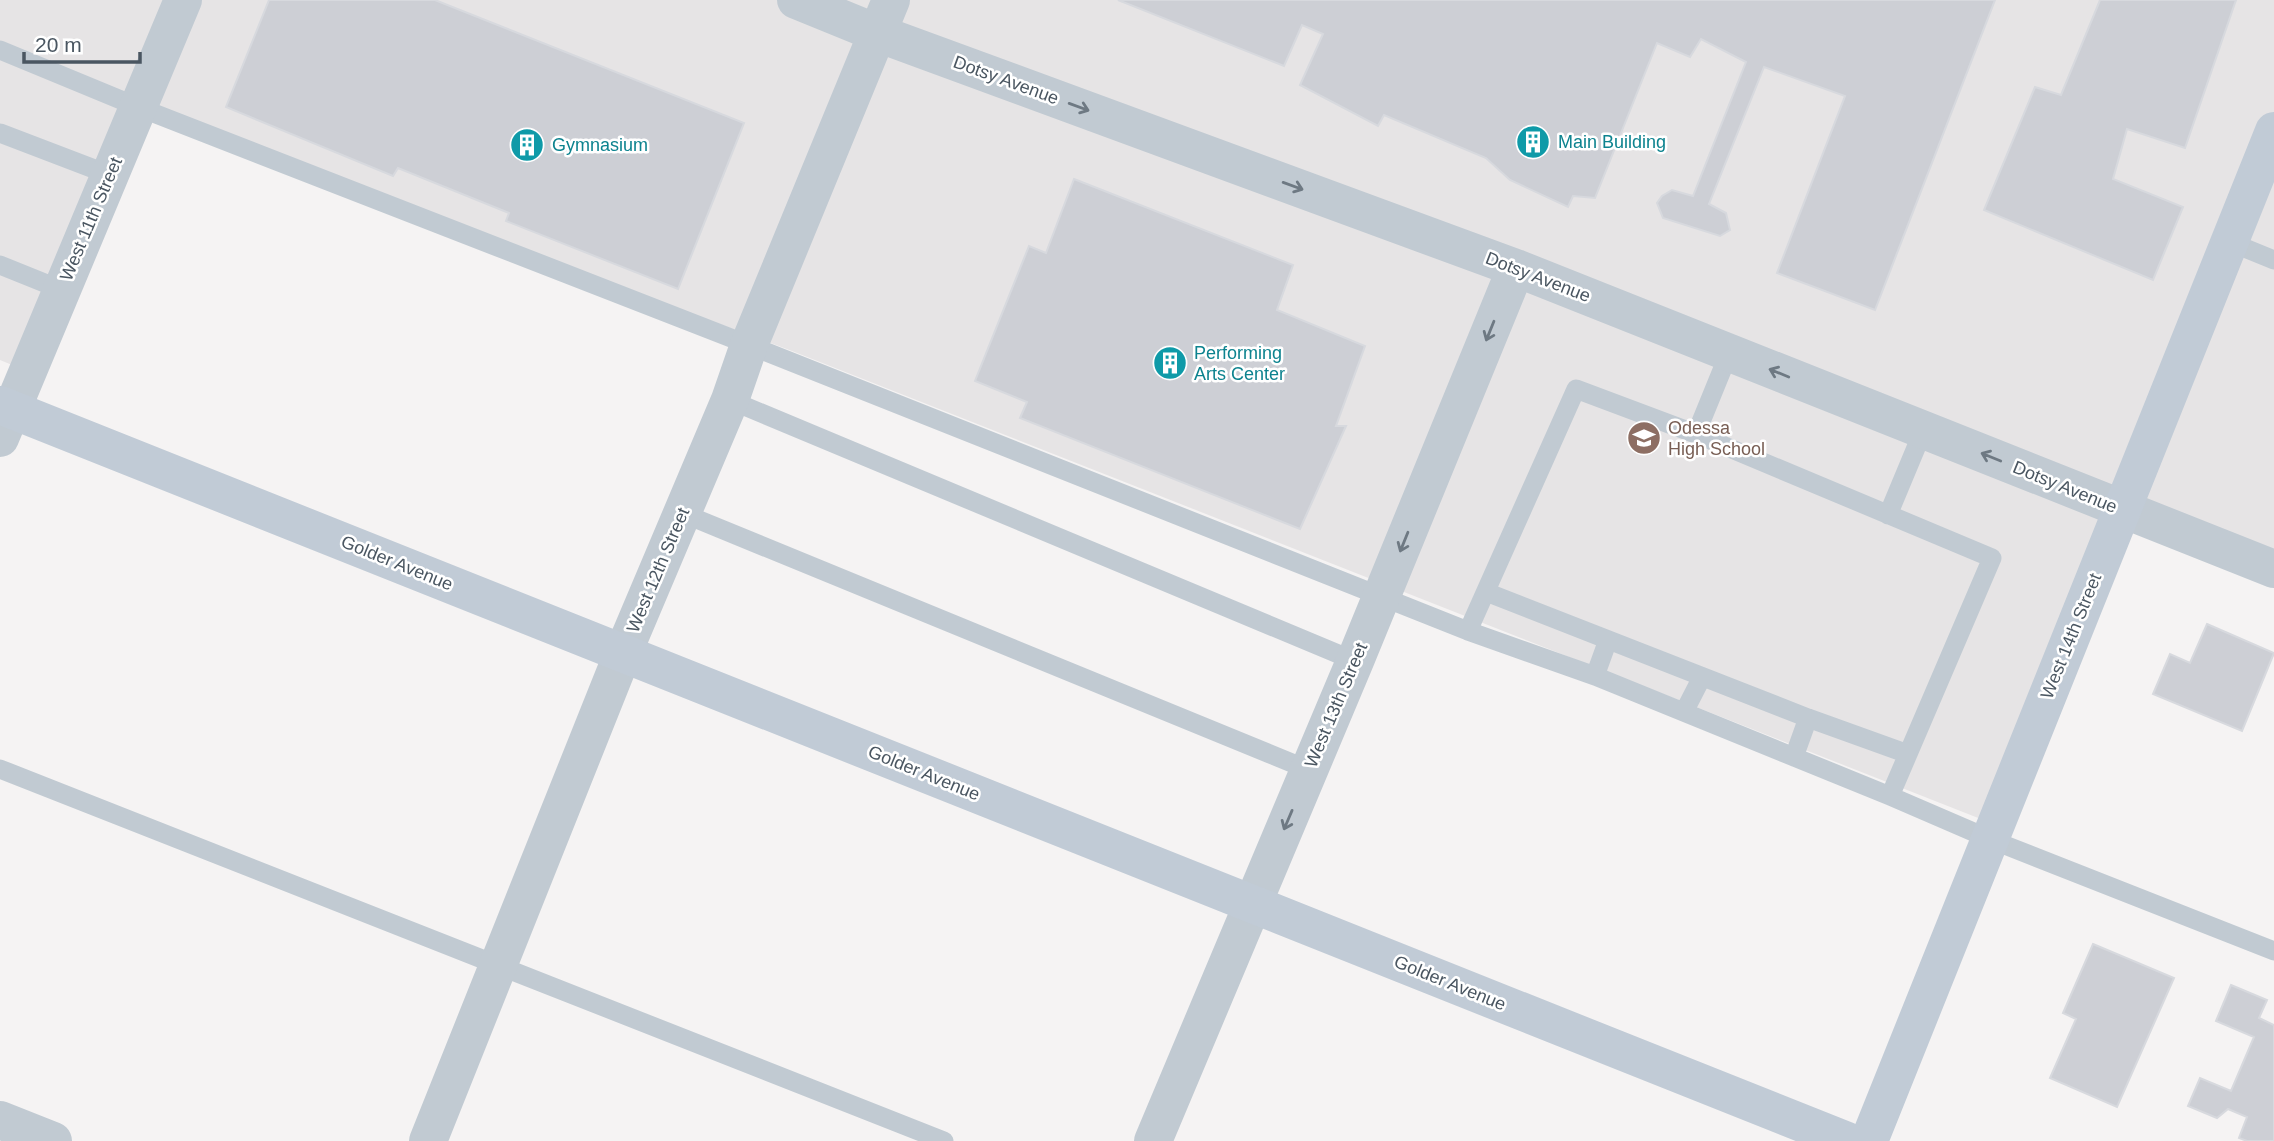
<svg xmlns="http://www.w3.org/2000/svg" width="2274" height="1141" viewBox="0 0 2274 1141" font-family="Arial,sans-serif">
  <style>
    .education { fill: #e6e4e5 }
    .building { fill: #cdcfd5; stroke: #d7d9de; stroke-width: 2 }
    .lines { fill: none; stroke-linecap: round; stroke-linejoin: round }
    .lane { stroke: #c1cad2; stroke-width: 19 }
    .street { stroke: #c1cad2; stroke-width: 38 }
    .secondary { stroke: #c1cbd6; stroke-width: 38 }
    .oneway { stroke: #6e7983 }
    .labels { text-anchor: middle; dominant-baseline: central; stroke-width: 5; stroke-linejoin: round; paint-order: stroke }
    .street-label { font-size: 18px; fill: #4a5661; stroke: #fff }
    .culture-label { font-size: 18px; fill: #0d838f; stroke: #fff; text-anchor: start }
    .education-label { font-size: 18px; fill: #785e54; stroke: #fff; text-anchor: start }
  </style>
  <rect width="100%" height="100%" fill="#f5f3f3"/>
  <path class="education" d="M0,0H2274V561L2122,510L1996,825L792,351L137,108L17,367L0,360Z"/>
  <path class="building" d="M269,0H435L744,123L678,289L506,221L509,213L398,168L393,176L226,107Z
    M1118,0H1995L1875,310L1777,273L1845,96L1764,67L1709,204L1726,213L1730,230L1720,236L1663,218L1657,203L1662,196L1672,190L1693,196L1746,62L1701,39L1690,57L1657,43L1595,198L1573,196L1568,207L1510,180L1486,158L1384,115L1378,126L1300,85L1323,34L1302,25L1284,66Z
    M2100,0H2236L2185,148L2127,129L2113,179L2183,207L2153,280L1984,210L2035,87L2061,95Z
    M1074,179L1293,265L1277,310L1365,346L1336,426H1346L1300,529L1020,418L1027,402L975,381L1029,246L1046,253Z
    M2207,624L2274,653L2242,731L2153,694L2170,654L2190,663Z
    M2093,944L2174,978L2117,1107L2050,1078L2076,1019L2063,1013Z
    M2231,985L2267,1000L2259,1018L2274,1025V1141H2247L2239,1138L2247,1117L2228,1109L2217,1118L2188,1106L2200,1078L2231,1091L2254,1037L2216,1021Z"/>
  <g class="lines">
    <path class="lane" d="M0,50L138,107L749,345L1468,631L1595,676L1890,796L1992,840L2274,951
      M0,133L110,175
      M2230,242L2274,260
      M0,265L62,290
      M730,400L1355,661
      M1696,434L1729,353
      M682,513L1309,770
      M1888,515L1923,431
      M1486,592L1808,718L1908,754
      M1468,631L1576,389L1696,434L1992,558L1890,796
      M1595,676L1608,640
      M1684,712L1702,677
      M1794,757L1808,718
      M0,769L944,1141"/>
    <path class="street" d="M796,0L877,33L1516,268L2274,569
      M0,438L183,0
      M0,1120L53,1141
      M428,1141L623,653L730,400L749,345L891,0
      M1153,1141L1355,661L1516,268"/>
    <path class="secondary" d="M0,405L1847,1141
      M1869,1141L2274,131"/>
  </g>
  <defs><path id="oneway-shaft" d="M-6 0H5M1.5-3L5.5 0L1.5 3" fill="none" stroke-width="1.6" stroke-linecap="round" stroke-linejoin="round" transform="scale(1.75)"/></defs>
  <g class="oneway">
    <use href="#oneway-shaft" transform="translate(1079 107) rotate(20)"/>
    <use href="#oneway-shaft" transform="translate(1293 186) rotate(20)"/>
    <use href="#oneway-shaft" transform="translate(1490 331) rotate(112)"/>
    <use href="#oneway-shaft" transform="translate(1779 373) rotate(-158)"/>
    <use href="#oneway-shaft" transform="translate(1991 457) rotate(-158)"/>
    <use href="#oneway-shaft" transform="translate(1404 542) rotate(112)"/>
    <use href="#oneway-shaft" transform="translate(1288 820) rotate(113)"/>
  </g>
  <defs>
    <g id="building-disc" transform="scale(1.75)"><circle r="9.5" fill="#0f9aa8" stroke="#fff"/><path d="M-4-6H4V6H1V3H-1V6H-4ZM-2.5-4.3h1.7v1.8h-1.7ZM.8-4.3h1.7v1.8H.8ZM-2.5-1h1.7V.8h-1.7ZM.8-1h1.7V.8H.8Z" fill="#fff"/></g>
    <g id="school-disc" transform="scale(1.75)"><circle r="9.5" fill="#8d6e63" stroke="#fff"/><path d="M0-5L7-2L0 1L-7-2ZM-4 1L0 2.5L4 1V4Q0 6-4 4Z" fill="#fff"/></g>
  </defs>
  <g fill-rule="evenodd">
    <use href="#building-disc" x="1533" y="142"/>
    <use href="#building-disc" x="527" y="145"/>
    <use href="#building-disc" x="1170" y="363"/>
    <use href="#school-disc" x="1644" y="438"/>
  </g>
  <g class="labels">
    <g class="street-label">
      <text transform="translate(1006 80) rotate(20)">Dotsy Avenue</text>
      <text transform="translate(91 219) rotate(-67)">West 11th Street</text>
      <text transform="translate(1538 277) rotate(21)">Dotsy Avenue</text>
      <text transform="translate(2065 487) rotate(22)">Dotsy Avenue</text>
      <text transform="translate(397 563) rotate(22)">Golder Avenue</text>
      <text transform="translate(658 570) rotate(-67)">West 12th Street</text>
      <text transform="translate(2071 636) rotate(-68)">West 14th Street</text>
      <text transform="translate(1336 705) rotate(-67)">West 13th Street</text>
      <text transform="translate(924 773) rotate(22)">Golder Avenue</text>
      <text transform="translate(1450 983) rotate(22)">Golder Avenue</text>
    </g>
    <g class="culture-label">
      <text x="1558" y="142">Main Building</text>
      <text x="552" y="145">Gymnasium</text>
      <text x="1194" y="353">Performing<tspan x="1194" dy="21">Arts Center</tspan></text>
    </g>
    <g class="education-label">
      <text x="1668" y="428">Odessa<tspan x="1668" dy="21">High School</tspan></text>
    </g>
  </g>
  <path d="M24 52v10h116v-10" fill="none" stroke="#4a5661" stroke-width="3.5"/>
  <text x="35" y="52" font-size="21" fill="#4a5661" stroke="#ffffff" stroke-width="5" paint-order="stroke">20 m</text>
</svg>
